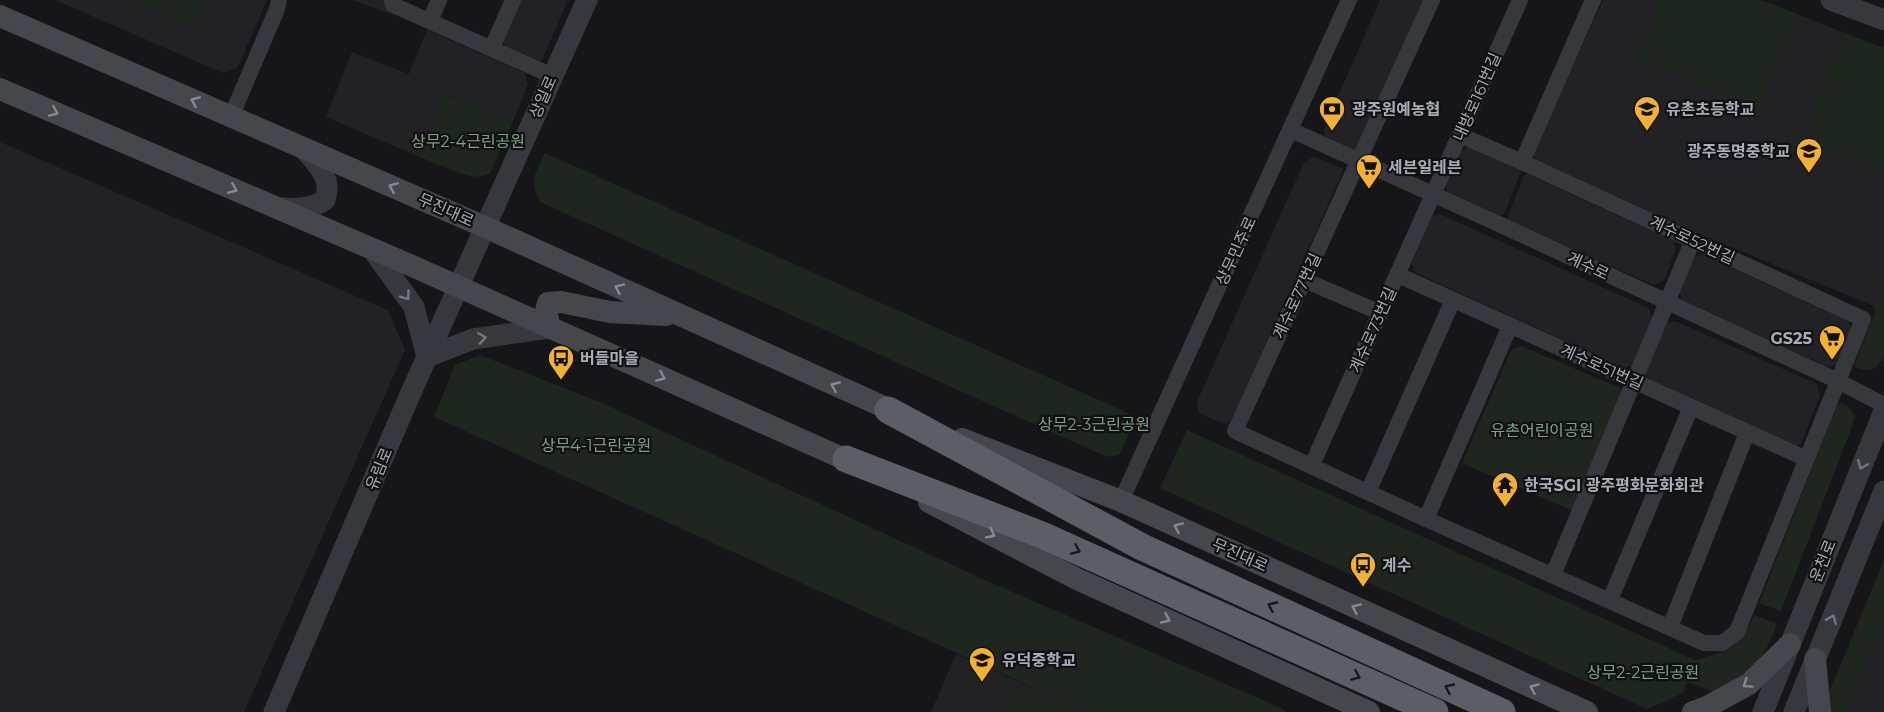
<svg xmlns="http://www.w3.org/2000/svg" width="1884" height="712" viewBox="0 0 1884 712" font-family="Montserrat,'Noto Sans KR',sans-serif">
  <style>
    .built { fill: #222225 }
    .green { fill: #1e261f }
    .lines { fill: none; stroke-linecap: round; stroke-linejoin: round }
    .minor { stroke: #37383d; stroke-width: 16 }
    .tertiary { stroke: #37383d; stroke-width: 21 }
    .secondary { stroke: #45474d; stroke-width: 22 }
    .trunk { stroke: #5b5e65; stroke-width: 27 }
    .oneway { stroke: #858993 }
    .oneway2 { stroke: #757881 }
    .oneway3 { stroke: #18191b }
    .labels { text-anchor: middle; dominant-baseline: central; stroke-width: 4.5; stroke-linejoin: round; paint-order: stroke }
    .street-label { font-size: 16px; fill: #a8adb8; stroke: #111113 }
    .poi-label { font-size: 16px; font-weight: bold; fill: #a8adb8; stroke: #111113; text-anchor: start }
    .park-label { font-size: 16px; fill: #7fa381; stroke: #111113 }
  </style>
  <rect width="100%" height="100%" fill="#161618"/>
  <path class="built" d="M55,0H267L238,67L223,73Z
    M353,0H386L390,14Z
    M519,0H568L542,60L534,63L507,51L502,38Z
    M1380,0H1426L1360,147L1353,150L1326,139L1324,129Z
    M1603,0H1760L1884,48V282L1874,306L1709,238L1537,163L1533,154Z
    M427,30L525,73L528,84L512,124L446,95L420,157L326,117L352,52L409,74Z
    M0,142L388,310L405,350L244,712H0Z
    M1469,147L1520,168L1521,171L1504,214L1501,216L1448,193L1445,183L1458,152Z
    M1314,157L1344,169L1231,421L1224,424L1199,413L1197,402L1304,162Z
    M1528,174L1673,241L1676,249L1664,281L1653,285L1508,220V217L1524,175Z
    M1440,214L1649,308L1652,318L1633,365L1624,368L1414,272L1412,263L1432,216Z
    M1701,254L1848,321L1852,332L1840,363L1828,367L1682,300L1679,290L1691,259Z
    M1675,321L1817,384L1820,396L1801,444L1793,447L1646,379L1645,373L1666,323Z
    M1884,618V712H1850L1849,703Z
    M956,654L1087,712H931Z"/>
  <path class="green" d="M131,0H205L194,27Z
    M1661,0H1760L1798,14L1759,110L1639,57Z
    M1845,33L1884,48V171L1826,148L1822,138L1807,131Z
    M446,95L512,124L490,174L476,177L459,173L420,157Z
    M545,153L1137,417L1119,455L1107,457L540,202C529,178 535,175 545,153Z
    M1884,282V357C1875,371 1868,373 1854,366L1875,313L1874,306Z
    M1521,346L1620,388L1622,396L1573,511L1462,463L1511,350Z
    M480,355L602,403L987,581L1281,708L1286,712H1087L434,417L455,365Z
    M1841,403L1849,407L1855,415L1853,424L1781,611L1759,603L1837,405Z
    M1187,430L1695,660C1727,652 1741,646 1754,615L1777,624C1762,664 1750,675 1712,691L1687,682L1683,693L1647,709L1160,488Z
    M1884,560V618L1849,703L1850,712H1830L1828,695Z
    M1016,686L1075,712H1004Z"/>
  <g class="lines">
    <path class="minor" d="M392,0L393,5L553,76
      M1432,0L1235,431L1426,519L1704,643H1722L1737,632L1863,319L1522,162L1460,135
      M430,21L439,0
      M492,48L513,0
      M231,117L277,9L279,0
      M1291,130L1501,225L1838,381L1884,405
      M1522,162L1593,0
      M1398,275L1807,459
      M1304,280L1381,313
      M1312,465L1520,0
      M1368,492L1453,300
      M1121,501L1349,0
      M1426,519L1510,326
      M1553,575L1693,240
      M1610,600L1691,407
      M1670,627L1747,433"/>
    <path class="tertiary" d="M1831,0L1884,20
      M277,208C294,208 310,210 325,200C333,178 317,164 303,148
      M372,249L414,307L427,357
      M427,357L473,339L550,328
      M274,712L409,397L587,0
      M1763,712L1884,411
      M1794,712L1884,491"/>
    <path class="secondary" d="M0,16L485,227L904,416
      M0,89L410,265L860,466
      M550,328L546,311L548,303L561,302L610,312L666,315
      M962,439L1121,501L1587,712
      M929,502L1077,579L1369,712
      M1815,659L1820,712
      M1693,712L1707,707L1749,684L1790,644"/>
    <path class="trunk" d="M888,410L1142,547L1502,712
      M846,459L1042,535L1435,712"/>
  </g>
  <defs><path id="oneway-chevron" d="M-2-3.5L2.5 0L-2 3.5" fill="none" stroke-width="1.6" stroke-linecap="round" stroke-linejoin="round" transform="scale(1.5)"/></defs>
  <g class="oneway">
    <use href="#oneway-chevron" transform="translate(195 101) rotate(-156)"/>
    <use href="#oneway-chevron" transform="translate(54 112) rotate(23)"/>
    <use href="#oneway-chevron" transform="translate(393 187) rotate(-157)"/>
    <use href="#oneway-chevron" transform="translate(233 189) rotate(23)"/>
    <use href="#oneway-chevron" transform="translate(619 288) rotate(-156)"/>
    <use href="#oneway-chevron" transform="translate(661 377) rotate(24)"/>
    <use href="#oneway-chevron" transform="translate(835 386) rotate(-156)"/>
    <use href="#oneway-chevron" transform="translate(1178 527) rotate(-156)"/>
    <use href="#oneway-chevron" transform="translate(991 534) rotate(27)"/>
    <use href="#oneway-chevron" transform="translate(1356 608) rotate(-156)"/>
    <use href="#oneway-chevron" transform="translate(1166 619) rotate(24)"/>
    <use href="#oneway-chevron" transform="translate(1747 684) rotate(145)"/>
    <use href="#oneway-chevron" transform="translate(1534 688) rotate(-156)"/>
  </g>
  <g class="oneway2">
    <use href="#oneway-chevron" transform="translate(406 296) rotate(54)"/>
    <use href="#oneway-chevron" transform="translate(482 338) rotate(-9)"/>
    <use href="#oneway-chevron" transform="translate(1862 465) rotate(112)"/>
    <use href="#oneway-chevron" transform="translate(1832 619) rotate(-68)"/>
  </g>
  <g class="oneway3">
    <use href="#oneway-chevron" transform="translate(1076 550) rotate(24)"/>
    <use href="#oneway-chevron" transform="translate(1272 606) rotate(-155)"/>
    <use href="#oneway-chevron" transform="translate(1356 676) rotate(24)"/>
    <use href="#oneway-chevron" transform="translate(1449 688) rotate(-155)"/>
  </g>
  <defs>
    <g id="bank-pin" transform="scale(1.35)"><path d="M0 17L-7.5 6A9.5 9.5 0 1 1 7.5 6Z" fill="#f2b134" stroke="#111113"/><path d="M-6-4H6V4H-6ZM0-2.3a2.3 2.3 0 1 0 0 4.6a2.3 2.3 0 1 0 0-4.6Z" fill="#111"/></g>
    <g id="school-pin" transform="scale(1.35)"><path d="M0 17L-7.5 6A9.5 9.5 0 1 1 7.5 6Z" fill="#f2b134" stroke="#111113"/><path d="M0-5L7-2L0 1L-7-2ZM-4 1L0 2.5L4 1V4Q0 6-4 4Z" fill="#111"/></g>
    <g id="supermarket-pin" transform="scale(1.35)"><path d="M0 17L-7.5 6A9.5 9.5 0 1 1 7.5 6Z" fill="#f2b134" stroke="#111113"/><path d="M-6-5.5h2.5l.6 2H6L4.5 2H-2.5L-4.4-4H-6ZM-1.5 3.2a1.3 1.3 0 1 0 .1 0ZM3 3.2a1.3 1.3 0 1 0 .1 0Z" fill="#111"/></g>
    <g id="bus-pin" transform="scale(1.35)"><path d="M0 17L-7.5 6A9.5 9.5 0 1 1 7.5 6Z" fill="#f2b134" stroke="#111113"/><path d="M-5-6H5V4H4V6H2V4H-2V6H-4V4H-5ZM-3.5-4V0h7V-4ZM-3.5 1.2v1.5H-2V1.2ZM2 1.2v1.5H3.5V1.2Z" fill="#111"/></g>
    <g id="temple-pin" transform="scale(1.35)"><path d="M0 17L-7.5 6A9.5 9.5 0 1 1 7.5 6Z" fill="#f2b134" stroke="#111113"/><path d="M0-6L5-2H3V0L6.5 2.5H4V6H1.5V3h-3V6H-4V2.5H-6.5L-3 0V-2H-5Z" fill="#111"/></g>
  </defs>
  <g fill-rule="evenodd">
    <use href="#bank-pin" x="1332" y="109"/>
    <use href="#school-pin" x="1647" y="109"/>
    <use href="#school-pin" x="1809" y="151"/>
    <use href="#supermarket-pin" x="1369" y="167"/>
    <use href="#supermarket-pin" x="1832" y="338"/>
    <use href="#bus-pin" x="561" y="358"/>
    <use href="#temple-pin" x="1505" y="485"/>
    <use href="#bus-pin" x="1363" y="565"/>
    <use href="#school-pin" x="982" y="660"/>
  </g>
  <g class="labels">
    <g class="street-label">
      <text transform="translate(543 97) rotate(-66)">상일로</text>
      <text transform="translate(1477 97) rotate(-66)">내방로161번길</text>
      <text transform="translate(446 210) rotate(24)">무진대로</text>
      <text transform="translate(1692 240) rotate(25)">계수로52번길</text>
      <text transform="translate(1236 251) rotate(-65)">상무민주로</text>
      <text transform="translate(1588 266) rotate(25)">계수로</text>
      <text transform="translate(1297 296) rotate(-65)">계수로77번길</text>
      <text transform="translate(1373 330) rotate(-66)">계수로73번길</text>
      <text transform="translate(1602 367) rotate(24)">계수로51번길</text>
      <text transform="translate(379 469) rotate(-67)">유림로</text>
      <text transform="translate(1240 555) rotate(24)">무진대로</text>
      <text transform="translate(1823 561) rotate(-68)">운천로</text>
    </g>
    <g class="poi-label">
      <text x="1352" y="109">광주원예농협</text>
      <text x="1666" y="109">유촌초등학교</text>
      <text x="1790" y="151" text-anchor="end">광주동명중학교</text>
      <text x="1388" y="167">세븐일레븐</text>
      <text x="1812" y="338" text-anchor="end">GS25</text>
      <text x="580" y="358">버들마을</text>
      <text x="1524" y="485">한국SGI 광주평화문화회관</text>
      <text x="1382" y="565">계수</text>
      <text x="1002" y="660">유덕중학교</text>
    </g>
    <g class="park-label">
      <text x="468" y="141">상무2-4근린공원</text>
      <text x="1094" y="424">상무2-3근린공원</text>
      <text x="1542" y="430">유촌어린이공원</text>
      <text x="596" y="445">상무4-1근린공원</text>
      <text x="1643" y="672">상무2-2근린공원</text>
    </g>
  </g>
</svg>
